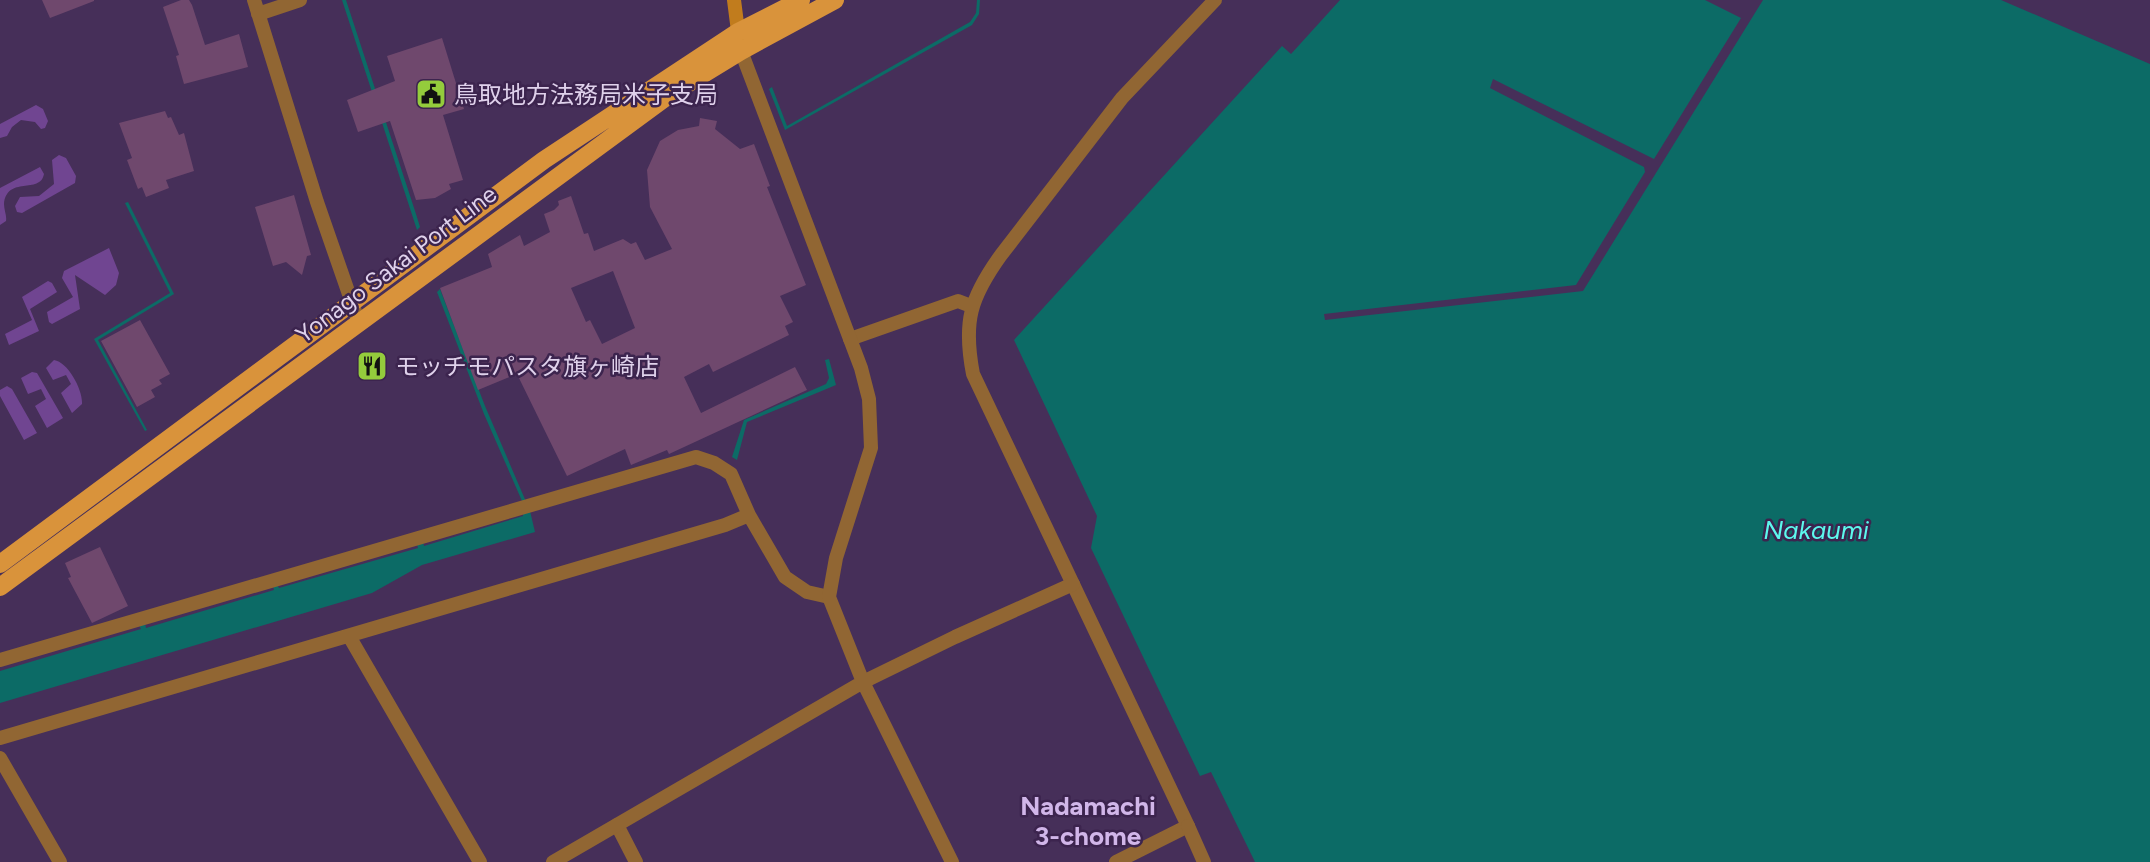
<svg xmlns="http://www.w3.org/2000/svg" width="2150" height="862" viewBox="0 0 2150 862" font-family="Figtree,'Noto Sans JP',sans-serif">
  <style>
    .green { fill: #704591 }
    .water { fill: #0c6b66 }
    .building { fill: #6f486d; fill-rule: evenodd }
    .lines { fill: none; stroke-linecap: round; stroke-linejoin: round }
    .minor { stroke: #916633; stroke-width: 14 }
    .tertiary { stroke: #916633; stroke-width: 14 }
    .secondary { stroke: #c17c1d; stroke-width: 14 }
    .primary { stroke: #d9933b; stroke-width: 18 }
    .labels { text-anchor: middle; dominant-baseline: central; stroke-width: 5; stroke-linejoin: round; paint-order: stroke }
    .poi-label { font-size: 24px; fill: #dfd1eb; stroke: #3c244e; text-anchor: start }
    .street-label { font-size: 24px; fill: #dfd1eb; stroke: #3c244e }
    .water-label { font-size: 26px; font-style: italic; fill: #5cf8ed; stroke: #3c244e }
    .neighbourhood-label { font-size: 26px; font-weight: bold; fill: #d1b6e9; stroke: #3c244e }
  </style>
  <rect width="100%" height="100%" fill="#462f59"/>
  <path class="green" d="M36,105L43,109L48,121L45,128L41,129L35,122L21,120L12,127L7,136L0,138V124Z
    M59,155L66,158L76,176L75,183L22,213L17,212L15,206L20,197L39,196L54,184L52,160Z
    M40,167L44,174C40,195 7,175 4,204C4,210 7,216 6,221L0,225V188Z
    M109,248L119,273L116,285L105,295L75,275L80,309L52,324L49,322L47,312L73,297L62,278L64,271Z
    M48,281L52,283L57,292L30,309L39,331L9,345L5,334L32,320L22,297Z
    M54,360C68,362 83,390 82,404L72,413L61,393L71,384L66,375L53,380L46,368Z
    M32,372L37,373L63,418L47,428L35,406L46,399L41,389L28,394L21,378Z
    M7,386L12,389L37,433L24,440L0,396V390Z"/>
  <path class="water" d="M342,0H346L416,214L420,227L417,230Z
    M977,0H980L979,14L972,25L785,130L769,89L772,87L787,126L970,22L976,13Z
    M1340,0H1705L1741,18L1654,159L1493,79L1490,88L1644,167L1645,172L1576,285L1324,314L1325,320L1583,291L1763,0H2001L2150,64V862H1255L1211,772L1200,776L1091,548L1097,516L1014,340L1282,46L1291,54Z
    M128,202L174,294L98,340L147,430L145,431L94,339L170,293L125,203Z
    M440,289L485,406L530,511L535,532L422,565L372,593L0,703V671L141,629L139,625L145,623L146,628L274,590L273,586L277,584L279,588L418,548L417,544L423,542L424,546L523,516L522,501L484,414L437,292Z
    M829,359L836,385L747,422L737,460L732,457L744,420L826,384L829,378L825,360Z"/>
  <path class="building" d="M42,0H94V1L50,18Z
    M181,0H189L192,5L205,45L239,34L248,67L184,84L176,56L179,55L163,7Z
    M442,38L464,109L443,115L463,180L449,184L451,189L435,198L416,200L390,121L358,132L347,100L395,81L387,56Z
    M165,111L168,118L171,117L179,135L184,133L194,171L166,180L169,188L146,197L142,187L138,189L127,160L132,158L119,123Z
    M700,118L717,121L715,129L740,149L754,144L770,186L767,187L806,285L780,296L793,322L785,326L789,335L713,372L709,364L684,377L701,413L795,367L807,390L669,454L667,450L631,465L625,449L567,476L517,374L478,390L440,288L492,267L488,254L520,235L524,246L550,232L544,214L554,210L559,205L558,201L571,196L584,234L588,233L594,251L623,239L631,244L636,242L645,260L672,249L650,207L647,170L660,141L678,130L699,126ZM613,271L635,328L602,344L590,320L586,322L571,288Z
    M294,195L311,255L307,256L302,275L286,262L273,266L255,207Z
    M140,320L170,374L159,380L162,384L151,390L155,397L137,407L101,341Z
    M100,547L128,606L92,623L68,578L71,577L65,563Z"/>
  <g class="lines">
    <path class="minor" d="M254,0L317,202L359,323
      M258,14L300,0
      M850,339L958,301L971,306
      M349,636L480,862
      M0,660L696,457L714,463L731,474L749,515L785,577L807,592L829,597
      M0,738L725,525L749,515
      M0,758L60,862
      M617,825L636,862
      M1116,862L1188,826L973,374C963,322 970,298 1001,255L1122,98L1215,0"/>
    <path class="tertiary" d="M741,51L861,368L869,399L871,448L836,558L829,597L863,682L952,862
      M1188,826L1204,862
      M553,862L863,682L955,637L1073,584"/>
    <path class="secondary" d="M734,0L739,39"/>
    <path class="primary" d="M0,564L544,160L738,32L801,0
      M0,587L669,95L741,51L835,0"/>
  </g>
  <defs>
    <g id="civic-square" transform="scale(1.575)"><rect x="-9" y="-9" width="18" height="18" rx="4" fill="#94cc3c" stroke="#3c244e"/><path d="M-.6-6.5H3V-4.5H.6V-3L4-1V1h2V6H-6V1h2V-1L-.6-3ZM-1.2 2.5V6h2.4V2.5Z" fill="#111"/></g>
    <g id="restaurant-square" transform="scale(1.575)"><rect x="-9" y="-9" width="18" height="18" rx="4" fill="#94cc3c" stroke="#3c244e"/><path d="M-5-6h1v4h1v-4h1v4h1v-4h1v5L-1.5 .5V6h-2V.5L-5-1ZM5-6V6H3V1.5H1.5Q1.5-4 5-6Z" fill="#111"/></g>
  </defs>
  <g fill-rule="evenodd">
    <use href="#civic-square" x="431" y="94"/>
    <use href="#restaurant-square" x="372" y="366"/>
  </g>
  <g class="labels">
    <g class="poi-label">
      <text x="454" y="94">鳥取地方法務局米子支局</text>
      <text x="395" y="366">モッチモパスタ旗ヶ崎店</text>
    </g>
    <g class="street-label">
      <text transform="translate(396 264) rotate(-37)">Yonago Sakai Port Line</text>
    </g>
    <g class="water-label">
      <text x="1816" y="530">Nakaumi</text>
    </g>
    <g class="neighbourhood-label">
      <text x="1088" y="806">Nadamachi<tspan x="1088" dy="30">3-chome</tspan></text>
    </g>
  </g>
</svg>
